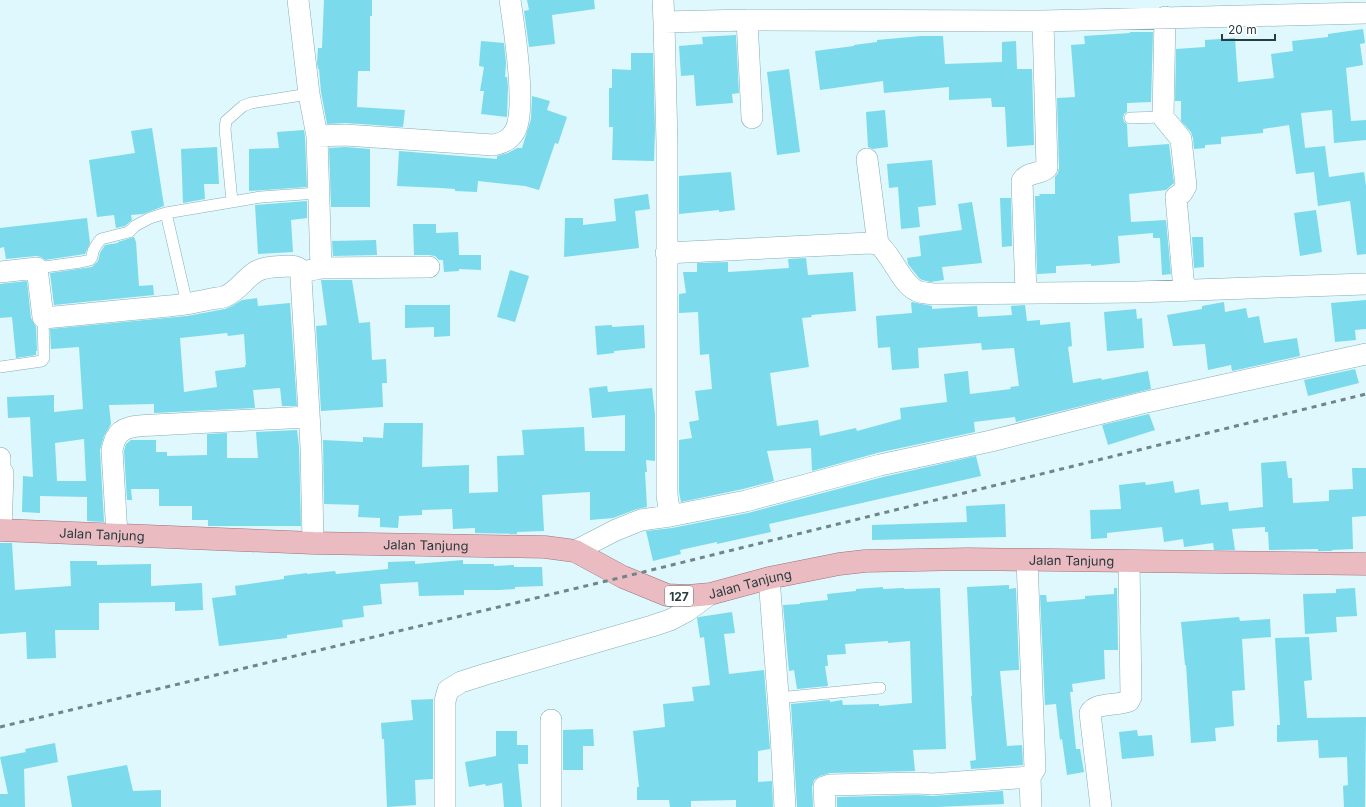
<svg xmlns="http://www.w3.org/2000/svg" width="1366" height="807" viewBox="0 0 1366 807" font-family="Inter,sans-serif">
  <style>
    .building { fill: #7bdaeb; fill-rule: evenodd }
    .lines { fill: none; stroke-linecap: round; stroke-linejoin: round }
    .service-casing { stroke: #84aeb6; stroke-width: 12 }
    .minor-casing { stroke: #84aeb6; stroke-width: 22 }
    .primary-casing { stroke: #9e7178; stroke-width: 23 }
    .service { stroke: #fff; stroke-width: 11 }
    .minor { stroke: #fff; stroke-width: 21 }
    .primary { stroke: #eabbc1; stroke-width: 22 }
    .rail { stroke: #708589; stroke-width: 3; stroke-dasharray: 5 5; stroke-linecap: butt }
    .labels { text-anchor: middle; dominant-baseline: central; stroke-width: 3; stroke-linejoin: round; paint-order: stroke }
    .shield { fill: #fff; stroke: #6b7679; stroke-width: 1 }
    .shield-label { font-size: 12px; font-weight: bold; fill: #2b3c3f }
    .street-label { font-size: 13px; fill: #2b3c3f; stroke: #fff }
  </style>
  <rect width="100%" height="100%" fill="#def8fd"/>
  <path class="building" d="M324,0H372V16H370V71H358L357,107L405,110L403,127L346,123L327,124L321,92L319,69H318L317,63L318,48H322Z
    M527,0H594L595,9L552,15L555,44L529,47L524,11L529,10Z
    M1363,29L1365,43L1360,44L1363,65L1346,68L1351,121L1366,120V140L1334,143L1332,110L1301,113L1305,148L1325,146L1329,177L1364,172L1366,186V254L1357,255L1350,201L1318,206L1314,172L1296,174L1289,125L1263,129V133L1221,137V144L1205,145V148L1194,149L1193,138L1191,132L1181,121V101H1175L1176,49L1205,47V40L1235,38L1238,82L1274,78L1271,54L1293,51L1292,41L1328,37V34Z
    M1130,32H1153L1151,102L1127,103V112L1124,114L1123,118L1124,122L1127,124L1128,147L1169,144L1174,183L1166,190L1129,194L1131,222L1166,220L1171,274L1162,275L1160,238H1153V233L1118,236L1120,263L1091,266V264L1056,266V273L1037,274L1035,196H1040L1039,194H1055V177L1058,173L1059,168L1057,98L1075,97L1071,45L1085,44L1084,36L1130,33Z
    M736,35L739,93L732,94L733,103L696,106L694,75L681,76L679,46L703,44L702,37Z
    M921,36H943L945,64L1002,62V42L1016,41L1017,69H1032L1034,145L1007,147L1005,107H992L991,98L949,100V87L884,93L883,81L820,90L815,51L854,46V45L877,42V40Z
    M481,41L504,43L506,63L505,77H507L508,87L507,117L481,114L484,91H480L484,67L479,66Z
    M631,53H653L655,130L654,161L612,160L613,127H609V88H612V69L631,70Z
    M789,69L800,152L777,155L767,72Z
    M532,96L550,101L547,110L567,117L558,144L555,143L539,190L525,186L478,181L477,192L455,191V189L441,188L397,186L399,151L497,159V156L508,153L517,148H522L531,119Z
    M885,110L888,147L873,149L868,147L866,112Z
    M152,128L164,206L143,214L131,215L132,220L125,226L116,228L114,215L97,217L89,160L135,153L131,131Z
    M304,130L305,137L307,187L249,191V149L279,148L277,132Z
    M217,147L219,184H204L205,199L183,203L181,149Z
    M345,147L370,149V207H331L329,148Z
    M932,160L936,205L918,207L920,227L901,229L898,187L889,188L887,164Z
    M731,172L735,210L719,212V210L679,214V176Z
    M648,194L650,209L635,211L639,248L564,257L565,218H583V225L616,221L614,199Z
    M1000,198H1011L1012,246L1002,247Z
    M307,201V218L291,220L293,252L258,254L255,205Z
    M972,202L982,263L942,267L944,280L931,282L922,280L919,278L908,264L907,258L921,256L919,236L962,230L958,204Z
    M1316,210L1322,252L1300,256L1294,213Z
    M87,218L90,243L85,254L45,260L41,257L36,256L6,259L4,247L0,248V228Z
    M413,224H436V233L458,232L459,255H481V270L459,269V271L444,272L443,260H439L435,256L429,255H414Z
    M134,237L136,242L139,286L153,285L154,295L54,305L50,273L92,267L98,261L100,253L105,245L118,243V242Z
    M1192,237H1203L1204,267L1194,268Z
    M376,240L377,255L333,256L332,241Z
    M806,258L808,275L853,272L856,311L811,315L812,317L802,318L809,367L770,373L777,426L818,420L820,436L856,428L857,431L901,419L900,408L947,402L944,374L968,371L970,394L1011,389L1010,387L1019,386L1014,348L982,350L981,343L918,348L919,368L892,370L890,347L878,348L876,316L912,313L911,303L912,302L932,306V309L977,306L978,317L1012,315L1011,306L1025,305L1027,321L1040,320V325L1070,322L1072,346L1068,347L1073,383L1101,378L1102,380L1148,371L1151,389L1016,422L1015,417L974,422L975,432L877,453L812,471L811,448L767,451L774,481L743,489L681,502L679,492V440L692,438L689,422L699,420L695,391L712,389L709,354L700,355L698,312L679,313V294L686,293L683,272H697V263L728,262V272L789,268L788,259Z
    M510,270L529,276L515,322L497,317Z
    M321,280H352L359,323L370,322L372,360L386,359L387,383H382L383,407L321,411L316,326L327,325Z
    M27,281L31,318L36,327L37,351H36V355L16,358L12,317L0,318V284Z
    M257,298L258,306L290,303L297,406H282L280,388L253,390L255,408L154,413V404L109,405L111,424L104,436L100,450L104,522L87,521V497L40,496V513L22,512L23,476L33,477L30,417L8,418L7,397L54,395V412L83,409L79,347L51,349L50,329L187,316L225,309L232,306L242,300ZM227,333L228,336L244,334L246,365H245V367L215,371L217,387L184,392L180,338ZM84,439L86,481H57L55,443Z
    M1366,300V329L1355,330L1356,340L1335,342L1331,303Z
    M1224,302L1225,312L1246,308L1248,318L1259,316L1264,343L1297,338L1300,356L1232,371L1231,365L1208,370L1205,344L1173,346L1167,315L1202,309V306Z
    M405,305H450V336L434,337V327L405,328Z
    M1136,309L1137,319L1142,318L1144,348L1107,351L1104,312Z
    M612,325V327L644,325L645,348L614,351V353L597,355L595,326Z
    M1355,369L1359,383L1308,396L1304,380Z
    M607,386L608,392L652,388L655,415V461L646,460L647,472H645L647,507L637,509L613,518L590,520V492L542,495L544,531L517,532V534L475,533V528L453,529L452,509L422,510V515L399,516L398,528L380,527V518L358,517L359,505L324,504L323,440L363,442V437L383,438L384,423H423L422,467L469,465V493L498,492L497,456L524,455L522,430L584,427L585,451H625V415L592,418L589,388Z
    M1149,414L1155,430L1108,445L1102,425Z
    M297,430L299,447L301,526H208V520H192V506H159V489H131L132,500H127L124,451L126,444L131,440H156V452H167V456L207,455V434L227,433V458H258L256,432Z
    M976,456L981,476L769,524L771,532L717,544V542L680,550L681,554L653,561L646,531L672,528L748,513L883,477Z
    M1286,461L1288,478H1292L1293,503L1329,501V490L1353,489L1352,468H1366V516L1352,517L1353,549L1332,550V551H1318V549L1269,550L1268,532H1265V527L1232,529L1235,550H1214L1213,543L1184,547L1183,539L1164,542L1162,527L1107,533V538L1091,539L1090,510L1121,509L1119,485L1145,482L1146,485L1173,481L1175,493L1199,489L1201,505L1228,502L1229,511L1263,507L1261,463Z
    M1005,504L1006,537L872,540V525L967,522L966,506Z
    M0,543H12L15,590L71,586L70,561H97V565L151,564V586L202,583L203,610L175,611V602L99,603V630H55L56,658L27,659L26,632L0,634Z
    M463,560V564H494V566L514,565V567H542L543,586L515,587V589L499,590H464V595L419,596L418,582L380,584L382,604L363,606L364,617L342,620L343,627L287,635V638L219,646L212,598L236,595L235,586L284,579V576L307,573V574L335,571L336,574L388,569V562L415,561V564Z
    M1009,585V589L1016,588L1019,670L1000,671L1007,746L1022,745L1023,765L971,769L970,761L976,760L971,696H972L967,587Z
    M883,587V589L904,588V589L940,588L946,749L913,750L915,771L830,773L820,776L814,780L812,787L813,807H797L791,704L830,700V702L842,700L843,705L879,704V706L912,703L910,641L888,643V641L845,644L846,654L827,655L828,666H825L828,686L797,689L794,670L789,671L783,605L800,604V603L828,600L827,594L856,591V589Z
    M1114,588H1117L1118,650H1104L1105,679L1072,684L1073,692H1070L1076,749H1080L1084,772L1067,775L1062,739L1060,740L1056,704L1045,705L1040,595H1046L1047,602L1085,599V596L1114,594Z
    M1355,588L1357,616L1336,617L1337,632L1305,634L1303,594L1336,593V589Z
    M732,612L735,633L724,634L729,674L764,670L770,749L758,751V782L772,781L773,807H736V800L691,801V807H670L669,800H637V787H639L633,731L665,727L663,704L694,701L692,687L710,685L704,637L700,638L697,618L699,617Z
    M1239,617L1240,621L1270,619L1271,637L1242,639L1245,690L1232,691L1234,726L1215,728L1216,741L1191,743L1186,665H1185L1181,622Z
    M1309,637L1312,680L1304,681L1307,718L1366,717L1365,807H1344L1343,786L1348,785L1347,757L1319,758L1318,740L1277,742V725H1280L1275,638Z
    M433,699V779L415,780L416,805L387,807L384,739H382L381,723L413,720L411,700Z
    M593,729L594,746H583V770H563V730Z
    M1137,730L1138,736L1152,735L1154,756L1122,759L1119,732Z
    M496,731H517V745H528V764H518L522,807H504L502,783L486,786L485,784L469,787L465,762L496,756Z
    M55,743L58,762L24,769L25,807H0V794H8L0,757L26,752L25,749Z
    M127,765L133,791L161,790V807H72L67,776Z
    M1003,791L1004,804L937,807H837V797L918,795L933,796Z"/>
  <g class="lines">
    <g class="service-casing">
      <path id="service" d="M1130,118L1163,117
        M232,201L225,129L226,121L243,106L251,103L309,94
        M166,213L187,304
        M37,268L81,262L90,260L92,257L93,251L97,244L101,239L129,232L135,226L150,218L166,213L261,197L318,193
        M0,367L42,361L44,358L43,317
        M778,698L880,688"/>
    </g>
    <g class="minor-casing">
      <path id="minor" d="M298,0L309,94L317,136L321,268
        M663,0L664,22
        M1165,17L1163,117L1181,139L1186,186L1182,193L1176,197L1184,290
        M747,20L752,118
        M317,136L345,135L493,145C503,143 510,140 515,131C527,109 514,27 510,0
        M867,159L878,244
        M666,253L870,243L878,244C893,256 901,284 917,291C921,293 928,293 933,294L1137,292L1366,284
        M0,272L37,268L43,317L44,318L169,306C183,305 197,302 211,299C216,298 222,298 226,296C239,290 246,277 257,271C266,266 278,267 288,266C294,266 300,267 303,273
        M1026,293L1022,181C1028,171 1040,175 1047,168L1043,21
        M0,458V469L3,473L1,530
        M670,516L667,495V144L664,22L747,20L1043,21L1366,13
        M117,535L112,450C113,446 114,441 116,438C122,425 141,426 154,425L308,417
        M313,543L311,447L301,278C305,269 313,270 321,268L429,267
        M575,551L616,530L641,520L670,516L746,501L880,465L991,441L1142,403L1366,354
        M1027,560L1035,769L1030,777L1031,807
        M769,578L781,734L785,807
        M551,720V807
        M445,807V701L448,690L461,682L486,674L652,626L670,620L687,611L710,594
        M825,807L824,787L830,785L918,783L932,784L1030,777
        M1101,807L1090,713C1096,702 1118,706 1129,701L1131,697L1129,561"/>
    </g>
    <g class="primary-casing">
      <g id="primary">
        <path id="s1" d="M0,530L313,543L545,547L575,551L623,577L667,595L688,596L710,594L769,578L839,564L865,561L968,559L1366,564"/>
      </g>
    </g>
    <use href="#service" class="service"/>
    <use href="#minor" class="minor"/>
    <use href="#primary" class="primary"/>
    <path class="rail" d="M0,727L623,577L1366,394"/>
  </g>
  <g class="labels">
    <rect class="shield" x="665" y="586" width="28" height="20" rx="3"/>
    <g class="shield-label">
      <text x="679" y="596">127</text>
    </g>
    <g class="street-label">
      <text stroke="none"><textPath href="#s1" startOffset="102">Jalan Tanjung</textPath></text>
      <text stroke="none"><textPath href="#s1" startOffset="426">Jalan Tanjung</textPath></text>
      <text stroke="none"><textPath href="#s1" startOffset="1086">Jalan Tanjung</textPath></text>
      <text stroke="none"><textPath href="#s1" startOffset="762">Jalan Tanjung</textPath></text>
    </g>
  </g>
  <path d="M1222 34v6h53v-6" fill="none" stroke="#2b3c3f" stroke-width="2"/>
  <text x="1228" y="34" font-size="12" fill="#2b3c3f" stroke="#ffffff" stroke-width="3" paint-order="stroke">20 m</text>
</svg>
